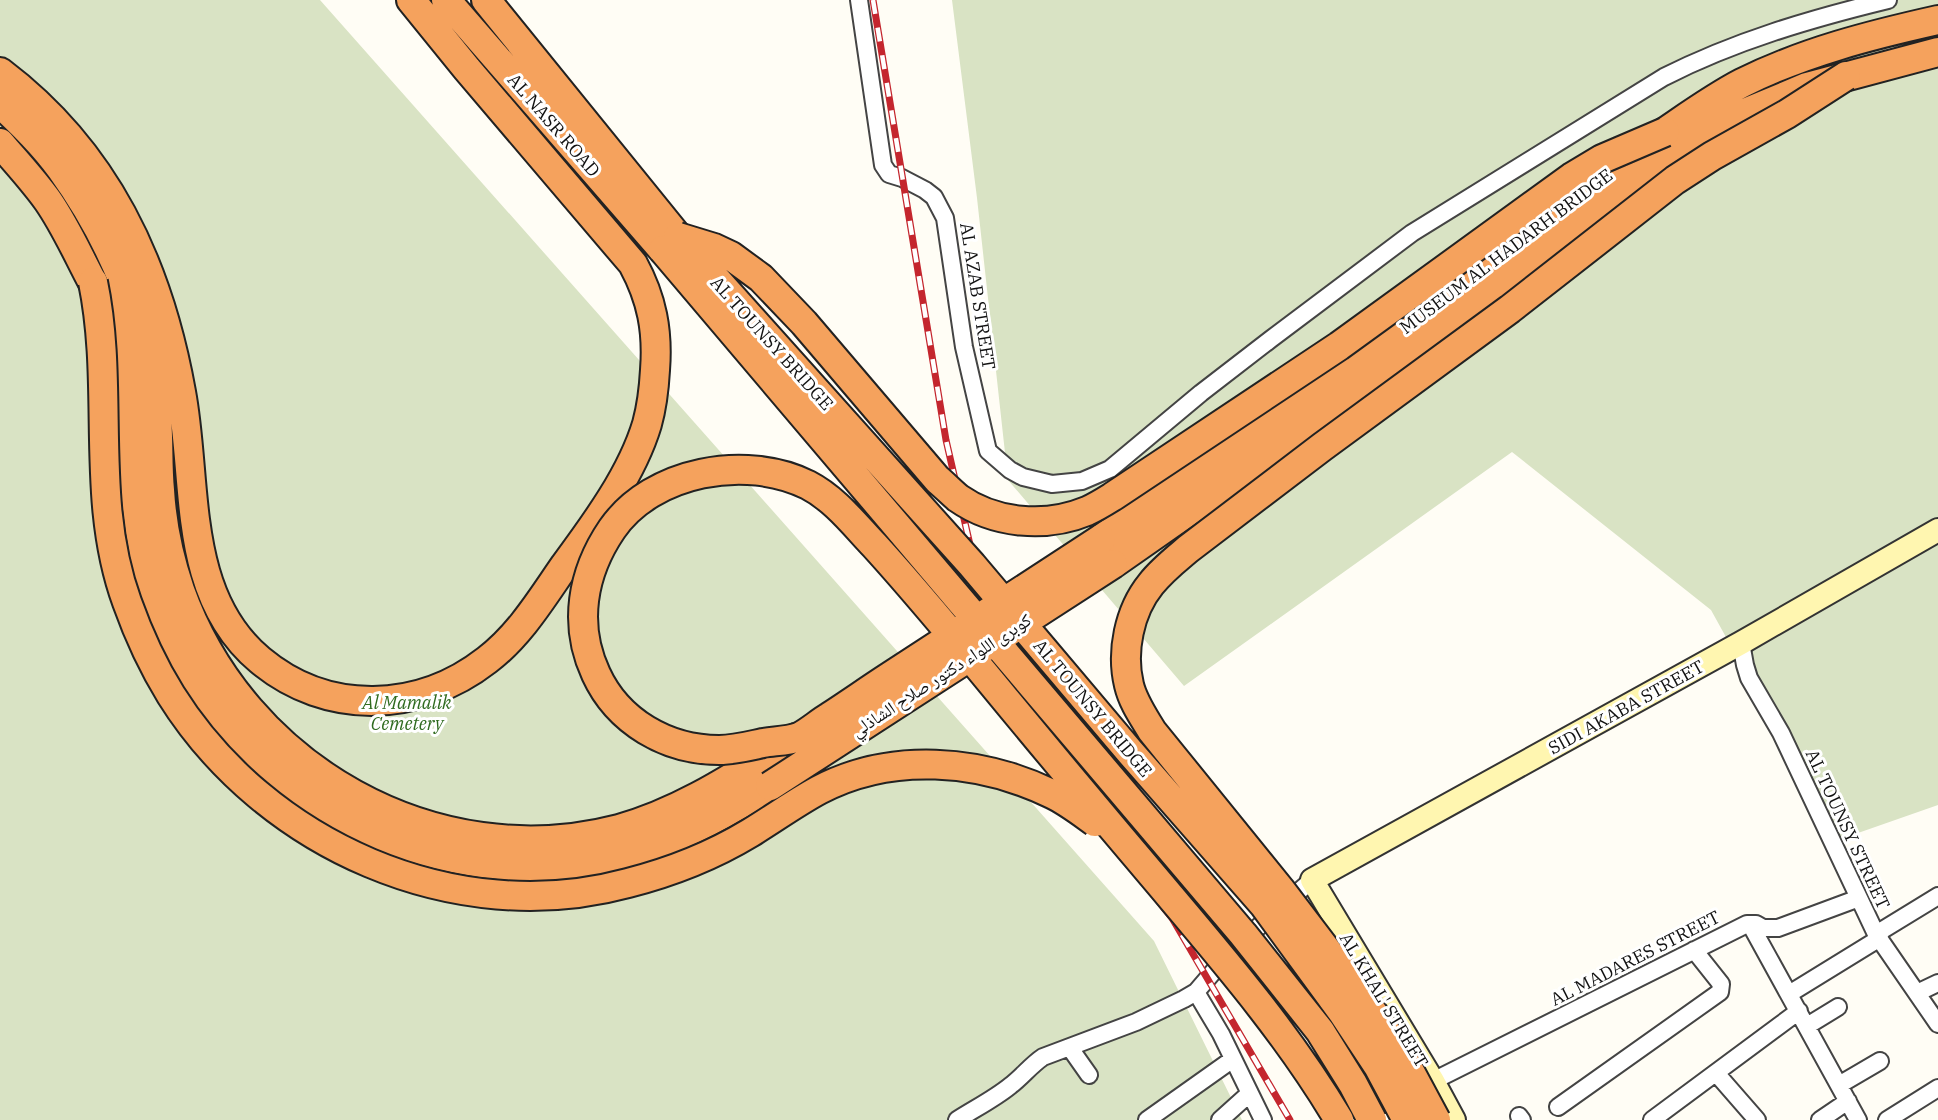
<svg xmlns="http://www.w3.org/2000/svg" width="1938" height="1120" viewBox="0 0 1938 1120" font-family="'IBM Plex Serif','Noto Naskh Arabic',serif">
  <style>
    .cemetery { fill: #d9e3c4 }
    .lines { fill: none; stroke-linecap: round; stroke-linejoin: round }
    .street-casing { stroke: #444; stroke-width: 20 }
    .secondary-casing { stroke: #333; stroke-width: 26 }
    .highway-casing { stroke: #222; stroke-width: 32 }
    .street { stroke: #fff; stroke-width: 16 }
    .secondary { stroke: #fff6b0; stroke-width: 22 }
    .highway { stroke: #f5a25d; stroke-width: 28 }
    .rail-casing { stroke: #c4262e; stroke-width: 7 }
    .rail { stroke: #fff; stroke-width: 4.5; stroke-dasharray: 14; stroke-linecap: butt }
    .highway-bridge-casing { stroke: #222; stroke-width: 32; stroke-linecap: butt }
    .highway-bridge { stroke: #f5a25d; stroke-width: 28 }
    .labels { text-anchor: middle; dominant-baseline: central; stroke-width: 6; stroke-linejoin: round; paint-order: stroke }
    .street-label { font-size: 18px; fill: #111; stroke: #fff }
    .park-label { font-size: 18px; font-style: italic; fill: #2f6b1f; stroke: #fff }
  </style>
  <rect width="100%" height="100%" fill="#fffdf5"/>
  <path class="cemetery" d="M0,0H320L1154,941L1242,1120H0Z
    M952,0H1938V805L1838,840L1711,610L1512,452L1184,686L1008,480L977,198Z"/>
  <g class="lines">
    <g class="street-casing">
      <path id="street" d="M859,0L883,165L889,174L902,178L925,190L934,197L945,218L964,347L988,451L1010,470L1023,477L1052,484L1082,481L1110,469L1201,393L1271,339L1412,233L1664,77C1735,41 1810,19 1888,0
        M1741,643L1745,665L1749,678L1781,733L1876,934L1938,1024
        M1750,924L1858,1120
        M1876,934L1938,896
        M1196,992L1221,1034L1263,1120
        M1917,993L1938,983
        M1789,994L1880,938
        M1807,1026L1838,1007
        M1070,1048L1089,1075
        M1716,1073L1757,1120
        M1433,1081L1747,924H1756L1763,928H1778L1859,898
        M1839,1085L1880,1061
        M1558,1107L1720,992L1721,984L1694,950
        M1519,1116L1522,1120
        M957,1120C974,1109 994,1099 1010,1086C1022,1077 1031,1065 1043,1057L1136,1022L1184,999L1196,992L1232,950L1312,880
        M1147,1120L1233,1059
        M1220,1120L1250,1093
        M1652,1120L1799,1011
        M1820,1120L1848,1101
        M1887,1120L1938,1088"/>
    </g>
    <g class="secondary-casing">
      <path id="secondary" d="M1454,1120L1433,1081L1312,880L1741,643L1938,530"/>
    </g>
    <g class="highway-casing">
      <path id="highway" d="M446,0L663,250
        M486,0L678,237
        M0,72C106,152 158,264 181,392C198,482 181,594 260,660C327,716 419,713 487,660C520,635 542,598 565,565C596,523 632,474 647,424C652,406 654,388 655,370C658,331 652,299 633,264L467,69L411,0
        M0,103C21,123 44,145 61,169C110,237 143,316 155,400C160,429 157,460 160,490C162,524 169,558 180,590C243,768 435,877 619,829C684,811 739,773 796,738
        M0,143C16,162 33,180 48,201C66,227 78,255 93,283C104,303 114,323 120,345C127,373 128,403 130,432C135,491 138,553 159,610C228,793 433,904 624,855C679,840 722,816 770,786
        M1101,539L1355,364L1665,132C1690,115 1715,97 1742,83C1804,52 1871,35 1938,20
        M1113,564L1369,385L1613,200L1715,130L1745,113L1807,87L1938,52"/>
    </g>
    <use href="#street" class="street"/>
    <use href="#secondary" class="secondary"/>
    <use href="#highway" class="highway"/>
    <g class="rail-casing">
      <path id="rail" d="M873,0L946,440L1009,715L1172,918L1290,1120"/>
    </g>
    <use href="#rail" class="rail"/>
    <g class="highway-bridge-casing">
      <path id="highway-bridge" d="M678,237L714,248L731,256L761,278L804,323L937,479C944,485 951,492 958,498C995,524 1046,528 1087,511C1096,507 1104,502 1112,497L1339,346L1572,177L1602,159L1665,132
        M678,237L972,565L1130,752L1264,905L1343,1013L1378,1066L1407,1120
        M663,250L1243,934L1320,1031L1353,1084L1372,1120
        M93,282C115,388 89,498 127,602C138,633 153,666 171,695C265,845 455,930 628,883C671,872 712,856 750,833C773,819 795,803 819,790C891,752 980,759 1052,794C1067,801 1081,812 1095,822
        M1101,539C1030,585 960,631 889,677C869,690 849,704 829,717C819,723 809,732 799,737C788,741 775,741 763,743C749,746 734,750 719,750C667,750 618,722 596,674C573,625 582,573 612,529C652,471 746,454 808,485C835,499 854,524 874,545C915,590 953,636 991,682C1047,750 1103,817 1159,883C1223,959 1288,1034 1339,1120
        M770,786L1113,564
        M1436,1120L1399,1051L1363,998L1280,889L1152,731C1143,716 1133,702 1129,685C1121,652 1129,611 1151,584C1162,570 1175,560 1188,549L1322,447L1510,309L1675,180L1712,156L1787,114L1846,76"/>
    </g>
    <use href="#highway-bridge" class="highway-bridge"/>
  </g>
  <g class="labels">
    <g class="street-label">
      <text transform="translate(554 125) rotate(49)">AL NASR ROAD</text>
      <text transform="translate(1506 251) rotate(-37)">MUSEUM AL HADARH BRIDGE</text>
      <text transform="translate(978 296) rotate(81)">AL AZAB STREET</text>
      <text transform="translate(772 343) rotate(48)">AL TOUNSY BRIDGE</text>
      <text transform="translate(941 675) rotate(-33)">كوبرى اللواء دكتور صلاح الشاذلي</text>
      <text transform="translate(1626 707) rotate(-29)">SIDI AKABA STREET</text>
      <text transform="translate(1093 708) rotate(50)">AL TOUNSY BRIDGE</text>
      <text transform="translate(1848 829) rotate(65)">AL TOUNSY STREET</text>
      <text transform="translate(1635 958) rotate(-27)">AL MADARES STREET</text>
      <text transform="translate(1384 1000) rotate(59)">AL KHAL' STREET</text>
    </g>
    <g class="park-label">
      <text x="407" y="702">Al Mamalik<tspan x="407" dy="21">Cemetery</tspan></text>
    </g>
  </g>
</svg>
